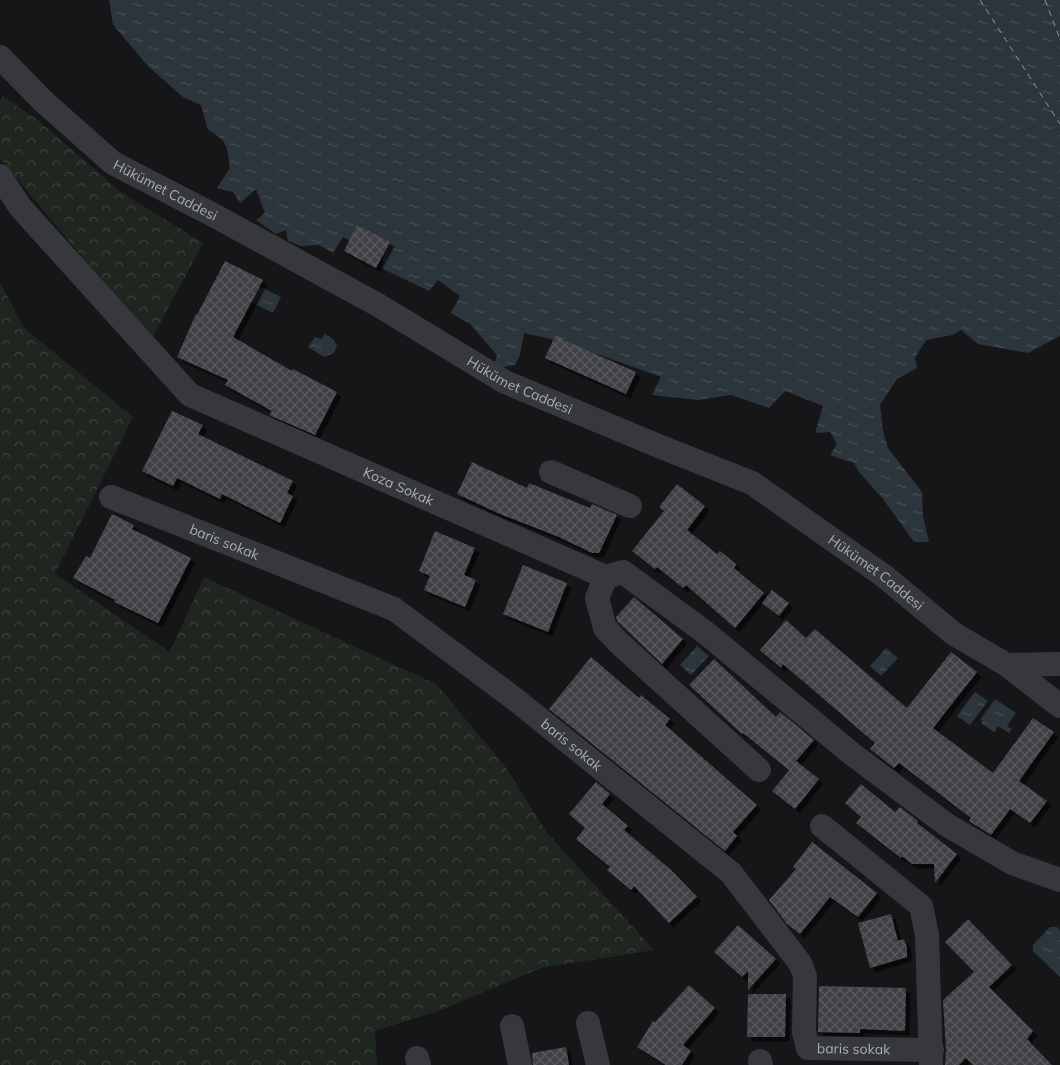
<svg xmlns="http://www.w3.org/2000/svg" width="1060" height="1065" viewBox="0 0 1060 1065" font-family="Mulish,sans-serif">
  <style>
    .forest { fill: url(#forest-crowns) }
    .water { fill: url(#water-ripples) }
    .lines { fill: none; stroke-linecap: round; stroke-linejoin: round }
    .ferry { stroke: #7f9bb3; stroke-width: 1; stroke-dasharray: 6 5; stroke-linecap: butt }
    .building { fill: url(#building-cross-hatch); filter: url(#shadow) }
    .minor { stroke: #37383d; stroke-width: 24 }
    .labels { text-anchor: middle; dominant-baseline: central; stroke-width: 4; stroke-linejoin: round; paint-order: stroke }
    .street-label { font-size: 14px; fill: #a8adb8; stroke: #111113 }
  </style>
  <defs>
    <pattern id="forest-crowns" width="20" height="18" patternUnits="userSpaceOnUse" patternTransform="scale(1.25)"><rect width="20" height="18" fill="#1e261f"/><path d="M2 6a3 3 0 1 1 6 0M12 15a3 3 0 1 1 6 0" fill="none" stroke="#3c433d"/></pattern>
    <pattern id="water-ripples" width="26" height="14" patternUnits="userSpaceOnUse" patternTransform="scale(1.25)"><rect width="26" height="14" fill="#2c353c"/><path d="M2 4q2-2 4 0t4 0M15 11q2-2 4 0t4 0" fill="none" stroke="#485056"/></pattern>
    <pattern id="building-cross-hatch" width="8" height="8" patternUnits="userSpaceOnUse" patternTransform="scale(1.25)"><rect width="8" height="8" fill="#404145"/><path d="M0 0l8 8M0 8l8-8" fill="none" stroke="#595a5e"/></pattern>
    <filter id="shadow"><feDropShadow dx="4.5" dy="4.5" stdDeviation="0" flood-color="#0009"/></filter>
  </defs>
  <rect width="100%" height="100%" fill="#161618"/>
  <path class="forest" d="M3,96L39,121L121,192L203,243L151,340L0,158V100Z
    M0,282L24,328L133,417L55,574L170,652L204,577L436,684L504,765L548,834L654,950L541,968L441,1010L375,1031L377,1065H0Z"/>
  <path class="water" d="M109,0H1060V336L1028,353L978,344L961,330L952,335L926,340L915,358L917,368L897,379L880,405L883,431L888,448L922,492L923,516L929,542H914L883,499L859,472L854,463L830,455L837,444L830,432L815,433L823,406L785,391L769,408L731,395L698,400L652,395L661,377L564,342L524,333L520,355L515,365L493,369L497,355L470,324L451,313L460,296L438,280L429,291L381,268L384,257L343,237L333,253L319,245L301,246L288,241L286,230L276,234L256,220L265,213L256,189L240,203L233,192L217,188L230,168C227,147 228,140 208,130L201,105L183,97L149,67L113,25Z
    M259,286L281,297L273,313L251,302Z
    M325,334L334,340L337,346L334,353L324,357L308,347L315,337L321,339Z
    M697,646L709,656L691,675L680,665Z
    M886,648L898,658L881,676L870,666Z
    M975,692L988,701L970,725L957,716Z
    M995,699L1016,713L1007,726L1012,729L1009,733L998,726L994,732L981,723L983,721L980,720Z
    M1050,927H1057L1060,930V977L1033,951V945Z"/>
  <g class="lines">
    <path class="ferry" d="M980,0L1060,124
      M1045,0L1060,39"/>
  </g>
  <path class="building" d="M357,225L390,242L376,268L344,251Z
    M225,261L263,280L233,337L292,371L293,369L337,392L315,435L269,415L272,411L225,385L228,380L177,357L196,314L197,315Z
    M555,336L636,372L626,394L545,358Z
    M172,411L203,425L198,434L293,481L287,493L293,496L280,523L222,494L220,499L177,478L173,486L142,471Z
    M472,462L527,488L529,483L590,508L592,504L617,515L599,553H592L559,537L500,514L457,494Z
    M677,484L705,506L687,530L717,554L720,551L736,564L734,568L764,593L735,628L686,585L683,588L657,567L655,569L632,551L664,511L659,507Z
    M112,514L134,525L132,529L191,558L158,623L114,602L115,600L73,578L86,556L90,558Z
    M435,531L475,548L464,575L476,580L465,607L424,590L430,576L419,571Z
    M523,565L567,583L548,632L503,614Z
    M772,590L789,603L779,616L762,603Z
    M634,597L683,639L662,664L617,621L616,617Z
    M786,620L806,638L815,629L907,708L951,652L977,672L933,728L993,773L1033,718L1054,732L1019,781L1047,801L1030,823L1010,809L991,835L969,821L971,818L899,763L894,768L870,749L875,743L783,664L781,668L760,650Z
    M591,657L639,698L641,695L670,719L665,725L757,805L733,832L737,836L725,851L549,709Z
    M714,659L776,717L780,712L814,740L796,761L819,779L795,809L772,791L796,762L789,770L743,733L742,734L689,685Z
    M596,782L610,794L602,804L628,826L624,830L672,871L697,897L669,923L634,886L631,890L607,870L610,867L576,839L585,828L569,814Z
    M861,784L895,812L900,807L918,821L917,823L957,854L935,883L934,864H912L902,856L901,858L856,823L861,817L845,803Z
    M812,842L877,893L858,917L830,897L800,934L787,924L769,900L796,869L793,867Z
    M891,914L898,941L904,939L907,948V957L870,968L858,923Z
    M968,919L1012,965L989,987L1033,1031L1027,1039L1052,1065H973L966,1058L959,1065H945L946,1050L943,1000L974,972L945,942Z
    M738,925L776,959L748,990V971L742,977L714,952Z
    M689,985L715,1008L683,1045L691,1051L682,1065H666L637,1047L653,1021L655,1022Z
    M819,986L906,988L905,1031L860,1029V1033L818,1032Z
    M748,994H786L785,1037H747Z
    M566,1047L569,1065H533L532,1053Z"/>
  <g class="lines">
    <g class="minor">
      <path id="s1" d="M0,57L43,101L113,163L217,217L378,305L505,382L661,447L752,483L884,576L954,634L1007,665L1060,664"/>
      <path id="s2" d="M0,176L20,207L190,395L606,577"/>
      <path d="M551,472L630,506"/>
      <path id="s3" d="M111,497L394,609L516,700L731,873L800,963L805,976L804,1032L808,1048L932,1050"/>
      <path d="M606,577L623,572L706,633L852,754L947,825L1012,863L1060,880"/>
      <path d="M606,577L597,598L605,628L619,643L759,770"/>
      <path d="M1007,665L1060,706"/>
      <path d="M822,826L921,906L927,935L931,1065"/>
      <path d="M588,1023L598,1065"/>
      <path d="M512,1026L520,1065"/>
      <path d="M417,1058L419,1065"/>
      <path d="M760,1061L761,1065"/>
    </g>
  </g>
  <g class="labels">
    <g class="street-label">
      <text stroke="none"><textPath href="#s1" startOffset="214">Hükümet Caddesi</textPath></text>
      <text stroke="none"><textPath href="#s1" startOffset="619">Hükümet Caddesi</textPath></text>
      <text stroke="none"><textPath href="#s2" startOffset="518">Koza Sokak</textPath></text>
      <text stroke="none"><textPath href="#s3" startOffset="122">baris sokak</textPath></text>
      <text stroke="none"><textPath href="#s1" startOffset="1024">Hükümet Caddesi</textPath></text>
      <text stroke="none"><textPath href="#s3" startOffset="528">baris sokak</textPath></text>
      <text stroke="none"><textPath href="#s3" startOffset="978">baris sokak</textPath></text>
    </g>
  </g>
</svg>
